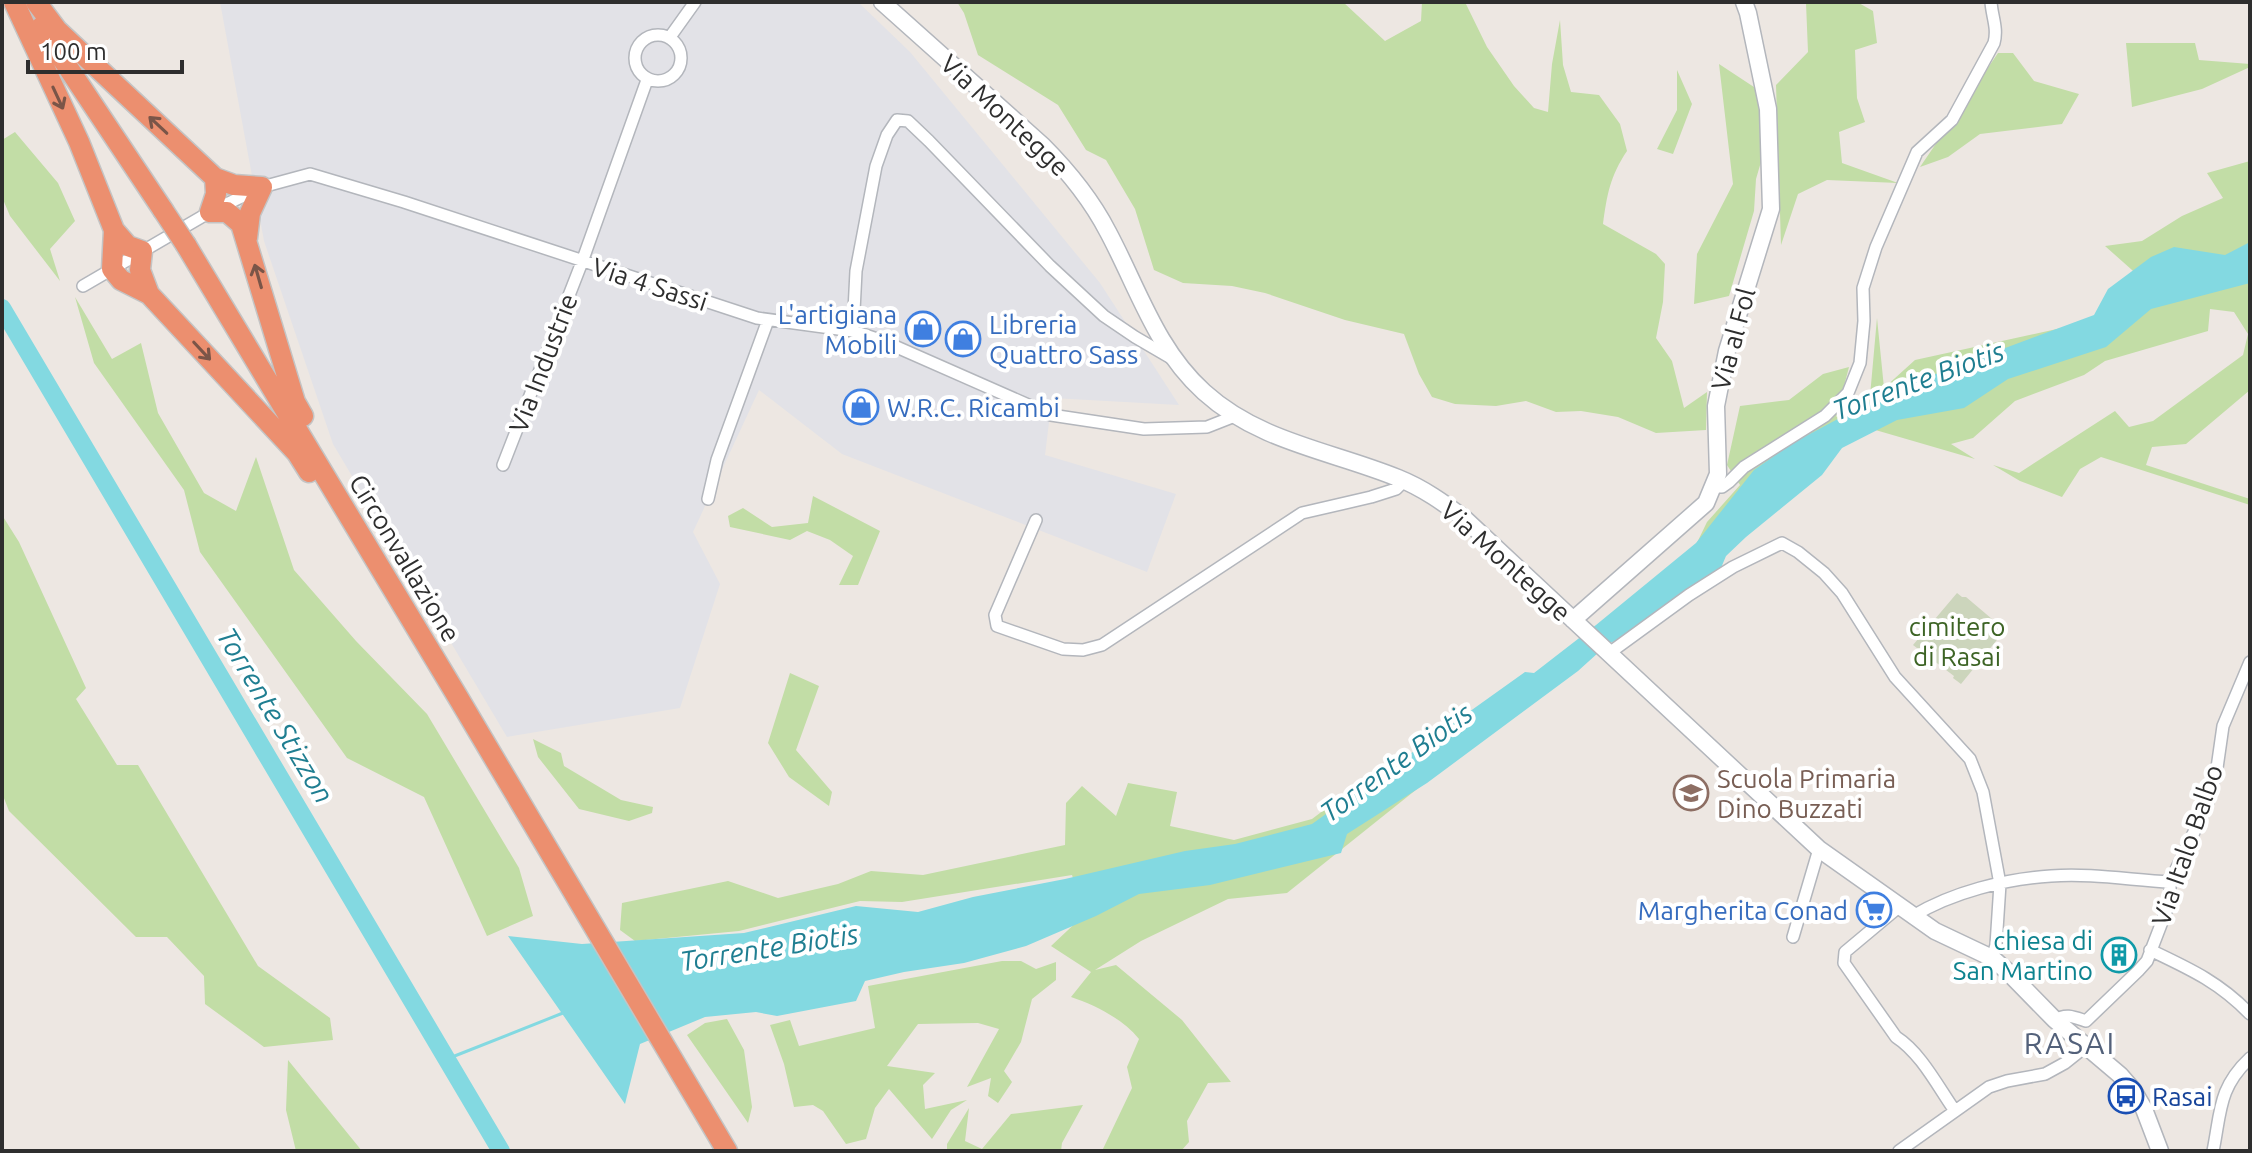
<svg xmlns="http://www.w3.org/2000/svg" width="2252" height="1153" viewBox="0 0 2252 1153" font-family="Ubuntu,sans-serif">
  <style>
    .industrial { fill: #e2e2e7 }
    .green { fill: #c2dda6 }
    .cemetery { fill: #ccd5bc }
    .water { fill: #83d9e1 }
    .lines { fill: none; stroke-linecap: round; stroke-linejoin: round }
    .stream { stroke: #83d9e1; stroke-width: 3 }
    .river { stroke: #83d9e1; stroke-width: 18 }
    .street-casing { stroke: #b3b6bc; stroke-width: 14 }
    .secondary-casing { stroke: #b3b6bc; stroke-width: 19 }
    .highway-casing { stroke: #c4c4c4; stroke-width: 23 }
    .street { stroke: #fff; stroke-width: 11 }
    .secondary { stroke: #fff; stroke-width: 16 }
    .highway { stroke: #ec8f6f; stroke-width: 20 }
    .highway-bridge-casing { stroke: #c4c4c4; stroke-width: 23; stroke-linecap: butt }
    .highway-bridge { stroke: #ec8f6f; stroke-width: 20 }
    .oneway { stroke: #7a5548 }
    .labels { text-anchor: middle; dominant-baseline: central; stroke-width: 8; stroke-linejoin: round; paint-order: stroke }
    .street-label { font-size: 26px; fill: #2e2e2e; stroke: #fff }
    .shop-label { font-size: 26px; fill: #366cbe; stroke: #fff; text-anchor: end }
    .park-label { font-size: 26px; fill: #3d6425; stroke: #fff }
    .education-label { font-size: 26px; fill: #785e54; stroke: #fff; text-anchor: start }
    .culture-label { font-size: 26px; fill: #0d838f; stroke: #fff; text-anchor: end }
    .transit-label { font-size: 26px; fill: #164399; stroke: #fff; text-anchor: start }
    .water-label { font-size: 28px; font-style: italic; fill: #1f7e91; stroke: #fff }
    .quarter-label { font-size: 30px; letter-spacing: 2px; fill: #53617a; stroke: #fff }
  </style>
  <rect width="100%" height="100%" fill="#ede7e2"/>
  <path class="industrial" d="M220,2H858L910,52L1100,283L1179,405L1052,398L1045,455L1176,494L1147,572L842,454L759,390L693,532L720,584L680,708L507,737L333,444L264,241Z"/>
  <path class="green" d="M957,2H1343L1385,41L1421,21L1422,2H1465L1487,47L1514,86L1534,108L1548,112L1552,64L1560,20L1563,65L1571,92L1599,95L1620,124L1627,151C1610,176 1607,195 1603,224L1656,254L1665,264L1663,302L1656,338L1672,361L1684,408L1707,392L1706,430L1656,433L1618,417L1581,411L1556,412L1526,401L1496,406L1455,404L1432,397L1419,374L1404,334L1345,320L1265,293L1232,286L1183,283L1154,270L1135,209L1106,160L1086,150L1058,105L978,55L964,13Z
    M1794,2H1857L1873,11L1877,43L1855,50L1857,98L1865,122L1839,132L1842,163L1898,183L1827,180L1798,194L1781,245L1776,85L1808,52L1806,3Z
    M2126,43H2195L2199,60L2250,64V67L2202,89L2132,107Z
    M1998,53H2013L2034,81L2079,94L2062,124L1980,134L1948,157L1920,167Z
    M1719,64L1757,89L1763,155L1756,179L1754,211L1729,296L1694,304L1697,254L1733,184Z
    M1677,70L1692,104L1673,154L1657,149L1677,110Z
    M15,132L58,183L75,221L50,249L60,281L10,216L2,197V140Z
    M2250,161V390L2186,444L2152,447L2146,465L2250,499V505L2101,457L2080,469L2062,497L2020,481L1993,465L2019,473L2115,411L2129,427L2153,421L2243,355L2248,334L2234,312L2210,309L2208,331L2105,361L2084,375L2015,401L1973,438L1951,444L1975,459L1872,429L1834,451L1694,549L1707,522L1740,485L1727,465L1740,406L1789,400L1823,374L1849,367L1836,417L1870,396L1877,318L1884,388L1915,360L2084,323L2079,351L2141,278L2105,246L2142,241L2182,216L2223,198L2207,173Z
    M75,297L112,359L141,343L158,413L204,493L236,511L256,457L294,570L356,641L427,714L519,868L533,916L487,936L424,797L347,758L200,552L184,490L94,363Z
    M813,496L880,531L858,585H839L853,556L830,540L807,531L790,540L730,527L728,516L743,508L772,527L808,523Z
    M2,515L19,542L86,688L76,699L117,765H138L258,966L330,1018L333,1040L264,1047L205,1004L204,976L167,937H136L9,811L2,793Z
    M790,673L819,686L796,750L832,792L829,806L789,777L768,743Z
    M533,739L561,753L564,766L621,800L653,807L652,813L629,821L579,809L538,757Z
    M1405,749L1417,789L1287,893L1228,899L1141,941L1095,970L1116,965L1182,1020L1231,1082L1208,1083L1187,1121L1189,1142L1181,1151H1102L1132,1088L1127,1067L1139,1039C1123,1019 1095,1005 1071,997L1091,972L1051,946L1084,915L1072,875L902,902L860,901L739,931L635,941L620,930L622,903L728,881L778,898L838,884L871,871L923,875L1065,845L1066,803L1082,786L1116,816L1128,783L1177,792L1170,826L1234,840L1312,819Z
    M1002,961H1021L1036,969L1056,962V980L1032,999L1021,1042L1004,1071L1012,1082L998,1103L988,1096L991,1078L967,1087L999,1029L978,1023L918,1024L887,1066L935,1073L923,1085L925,1109L967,1100L951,1110L932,1139L889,1089L875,1108L866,1139L846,1144L823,1111L813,1105L794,1107L784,1064L770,1025L790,1020L799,1046L875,1028L868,986Z
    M727,1019L744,1050L752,1107L748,1123L687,1035L705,1023Z
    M288,1060L362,1151H296L286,1110Z
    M1083,1105L1062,1143L1061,1151H947V1144L969,1108L965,1141L982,1149L1011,1114Z"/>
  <path class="cemetery" d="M1957,593L1962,597H1966L2005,630L1961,684L1953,678L1954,676L1913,645Z"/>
  <path class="water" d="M2250,242V283L2151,309L2106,347L2008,379L1964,408L1897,420L1842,448L1822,475L1746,537L1726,556L1721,568L1701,581L1622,639L1609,643L1578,671L1427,783L1347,834L1341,853L1210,885L1139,894L1096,916L1026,946L964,963L904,972L865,981L856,1001L777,1016L756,1012L705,1017L640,1044L625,1104L508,936L582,944L744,933L856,906L918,912L973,897L1065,879L1185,851L1235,844L1312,824L1525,672L1534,673L1596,625L1696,543L1754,470L1793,443L1877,398L1917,381L2094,315L2108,289L2151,257L2174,247L2225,255Z"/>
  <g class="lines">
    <path class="stream" d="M447,1059L563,1013"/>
    <path class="river" d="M2,308L501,1151"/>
    <g class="street-casing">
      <path id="street" d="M635 58a23 23 0 1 1 46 0a23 23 0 1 1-46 0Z
        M670,37L695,2
        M83,286L210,212L262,187L310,174L404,202L757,318L853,331L883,341L1051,415L1144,429L1207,427L1235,416
        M853,331L856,271L876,166L887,135L897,120L908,121L929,141L1050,266L1104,316L1135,337L1171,358
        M503,465L582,262L647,80
        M1714,487H1722L1729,482L1744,467L1825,416L1848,393L1860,363L1864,321L1863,288L1876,247L1917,152L1952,120L1994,43C1998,28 1992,17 1991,2
        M708,499L717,460L768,320
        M1036,520L995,615L997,626L1063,649L1083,650L1102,645L1302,513L1371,497L1396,489L1404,481
        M1608,654L1689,595L1733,567L1782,543L1798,552L1824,573L1842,593L1895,677L1970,759L1983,792L2000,884L1996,945L1992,958
        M1900,906L1845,952L1844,963L1896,1037C1921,1053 1938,1087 1955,1111
        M1913,916C1953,892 2005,879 2051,876C2090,873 2131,880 2170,882
        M1793,937L1819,849
        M2150,950C2190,969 2219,982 2250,1014
        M2055,1020C2066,1013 2074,1017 2086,1021L2138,971L2147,961L2170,901V882L2207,805L2217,768L2223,726L2250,662
        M1899,1151L1989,1087L2007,1081L2045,1074L2065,1063L2085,1047
        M2213,1151C2221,1112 2218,1088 2250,1058"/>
    </g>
    <g class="secondary-casing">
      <path id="secondary" d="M882,2L1042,145C1068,171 1091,199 1108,232C1138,288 1156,349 1204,392C1259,442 1332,451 1398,478C1423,488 1444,503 1465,519L1819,849L1935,931L1992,958L2008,972L2055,1020L2120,1075L2133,1090L2144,1109L2160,1151
        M1573,620L1706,503L1718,474L1716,406L1727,351L1771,209L1768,109L1748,13L1744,2"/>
    </g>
    <g class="highway-casing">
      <path id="highway" d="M14,2L79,142L114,230L128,246L142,251L140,270L149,294
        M36,2L57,30L215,178L234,185L262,187L250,213L247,238
        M41,27L163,210
        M215,178L216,194L210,212H227L241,224L295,402L303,416
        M114,230L112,269L121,280L149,294L297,453L309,472
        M186,245L459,699L727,1151"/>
    </g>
    <use href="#street" class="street"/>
    <use href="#secondary" class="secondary"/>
    <use href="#highway" class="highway"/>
    <g class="highway-bridge-casing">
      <path id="highway-bridge" d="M163,210L186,245"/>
    </g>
    <use href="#highway-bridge" class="highway-bridge"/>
  </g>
  <defs><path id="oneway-shaft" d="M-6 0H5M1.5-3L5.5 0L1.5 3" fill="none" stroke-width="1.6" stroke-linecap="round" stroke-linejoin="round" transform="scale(2)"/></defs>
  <g class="oneway">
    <use href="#oneway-shaft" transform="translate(58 98) rotate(65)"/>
    <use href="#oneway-shaft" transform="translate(158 125) rotate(-137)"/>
    <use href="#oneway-shaft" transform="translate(258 276) rotate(-106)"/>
    <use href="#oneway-shaft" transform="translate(202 351) rotate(47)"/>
  </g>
  <defs>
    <g id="shop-ring" transform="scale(1.8)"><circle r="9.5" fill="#fff" stroke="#3f7fe0" stroke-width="1.5"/><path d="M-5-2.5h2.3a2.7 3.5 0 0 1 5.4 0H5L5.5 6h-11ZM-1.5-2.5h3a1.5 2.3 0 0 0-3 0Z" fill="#3f7fe0"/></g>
    <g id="school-ring" transform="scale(1.8)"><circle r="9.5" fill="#fff" stroke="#8d6e63" stroke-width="1.5"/><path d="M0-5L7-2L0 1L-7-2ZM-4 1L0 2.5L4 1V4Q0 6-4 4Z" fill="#8d6e63"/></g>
    <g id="supermarket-ring" transform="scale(1.8)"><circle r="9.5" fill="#fff" stroke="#3f7fe0" stroke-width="1.5"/><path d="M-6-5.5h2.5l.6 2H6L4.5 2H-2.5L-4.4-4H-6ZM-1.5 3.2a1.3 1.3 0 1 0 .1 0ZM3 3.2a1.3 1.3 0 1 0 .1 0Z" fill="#3f7fe0"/></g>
    <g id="building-ring" transform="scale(1.8)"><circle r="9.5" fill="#fff" stroke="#0f9aa8" stroke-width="1.5"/><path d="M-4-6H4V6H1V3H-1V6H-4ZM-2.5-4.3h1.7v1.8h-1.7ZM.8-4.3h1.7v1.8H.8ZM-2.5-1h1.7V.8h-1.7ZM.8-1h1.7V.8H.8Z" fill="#0f9aa8"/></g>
    <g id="bus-ring" transform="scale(1.8)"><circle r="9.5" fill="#fff" stroke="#1a4fb4" stroke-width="1.5"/><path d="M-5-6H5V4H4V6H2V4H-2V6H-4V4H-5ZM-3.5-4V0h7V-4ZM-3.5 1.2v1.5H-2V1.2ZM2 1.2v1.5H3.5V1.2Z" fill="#1a4fb4"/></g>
  </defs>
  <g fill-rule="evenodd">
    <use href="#shop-ring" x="923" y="329"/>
    <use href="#shop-ring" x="963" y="339"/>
    <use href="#shop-ring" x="861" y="407"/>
    <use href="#school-ring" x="1691" y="793"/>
    <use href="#supermarket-ring" x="1874" y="910"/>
    <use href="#building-ring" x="2119" y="955"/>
    <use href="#bus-ring" x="2126" y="1096"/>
  </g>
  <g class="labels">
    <g class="street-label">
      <text transform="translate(1005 115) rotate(43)">Via Montegge</text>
      <text transform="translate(650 284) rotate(18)">Via 4 Sassi</text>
      <text transform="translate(1733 339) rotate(-75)">Via al Fol</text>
      <text transform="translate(543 363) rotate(-69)">Via Industrie</text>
      <text transform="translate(405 558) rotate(59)">Circonvallazione</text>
      <text transform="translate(1506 561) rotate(42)">Via Montegge</text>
      <text transform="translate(2187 845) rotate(-71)">Via Italo Balbo</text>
    </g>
    <g class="shop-label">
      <text x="897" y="314">L'artigiana<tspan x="897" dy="30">Mobili</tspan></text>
      <text x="989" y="324" text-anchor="start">Libreria<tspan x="989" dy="30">Quattro Sass</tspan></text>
      <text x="887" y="407" text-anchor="start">W.R.C. Ricambi</text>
      <text x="1848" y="910">Margherita Conad</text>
    </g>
    <g class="park-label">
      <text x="1957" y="626">cimitero<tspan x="1957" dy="30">di Rasai</tspan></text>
    </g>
    <g class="education-label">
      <text x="1717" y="778">Scuola Primaria<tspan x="1717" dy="30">Dino Buzzati</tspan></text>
    </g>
    <g class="culture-label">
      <text x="2093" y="940">chiesa di<tspan x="2093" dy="30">San Martino</tspan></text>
    </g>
    <g class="transit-label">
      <text x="2152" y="1096">Rasai</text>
    </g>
    <g class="water-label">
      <text transform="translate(1918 380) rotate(-20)">Torrente Biotis</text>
      <text transform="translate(276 715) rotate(59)">Torrente Stizzon</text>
      <text transform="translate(1396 762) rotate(-36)">Torrente Biotis</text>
      <text transform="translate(769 947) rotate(-9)">Torrente Biotis</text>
    </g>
    <g class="quarter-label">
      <text x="2070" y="1043">RASAI</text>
    </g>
  </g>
  <rect width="2252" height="1153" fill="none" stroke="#2e2e2e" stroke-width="8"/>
  <path d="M28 60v12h154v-12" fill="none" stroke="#2e2e2e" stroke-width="4"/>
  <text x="40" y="60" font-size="24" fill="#2e2e2e" stroke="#ffffff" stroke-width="6" paint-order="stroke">100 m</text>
</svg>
